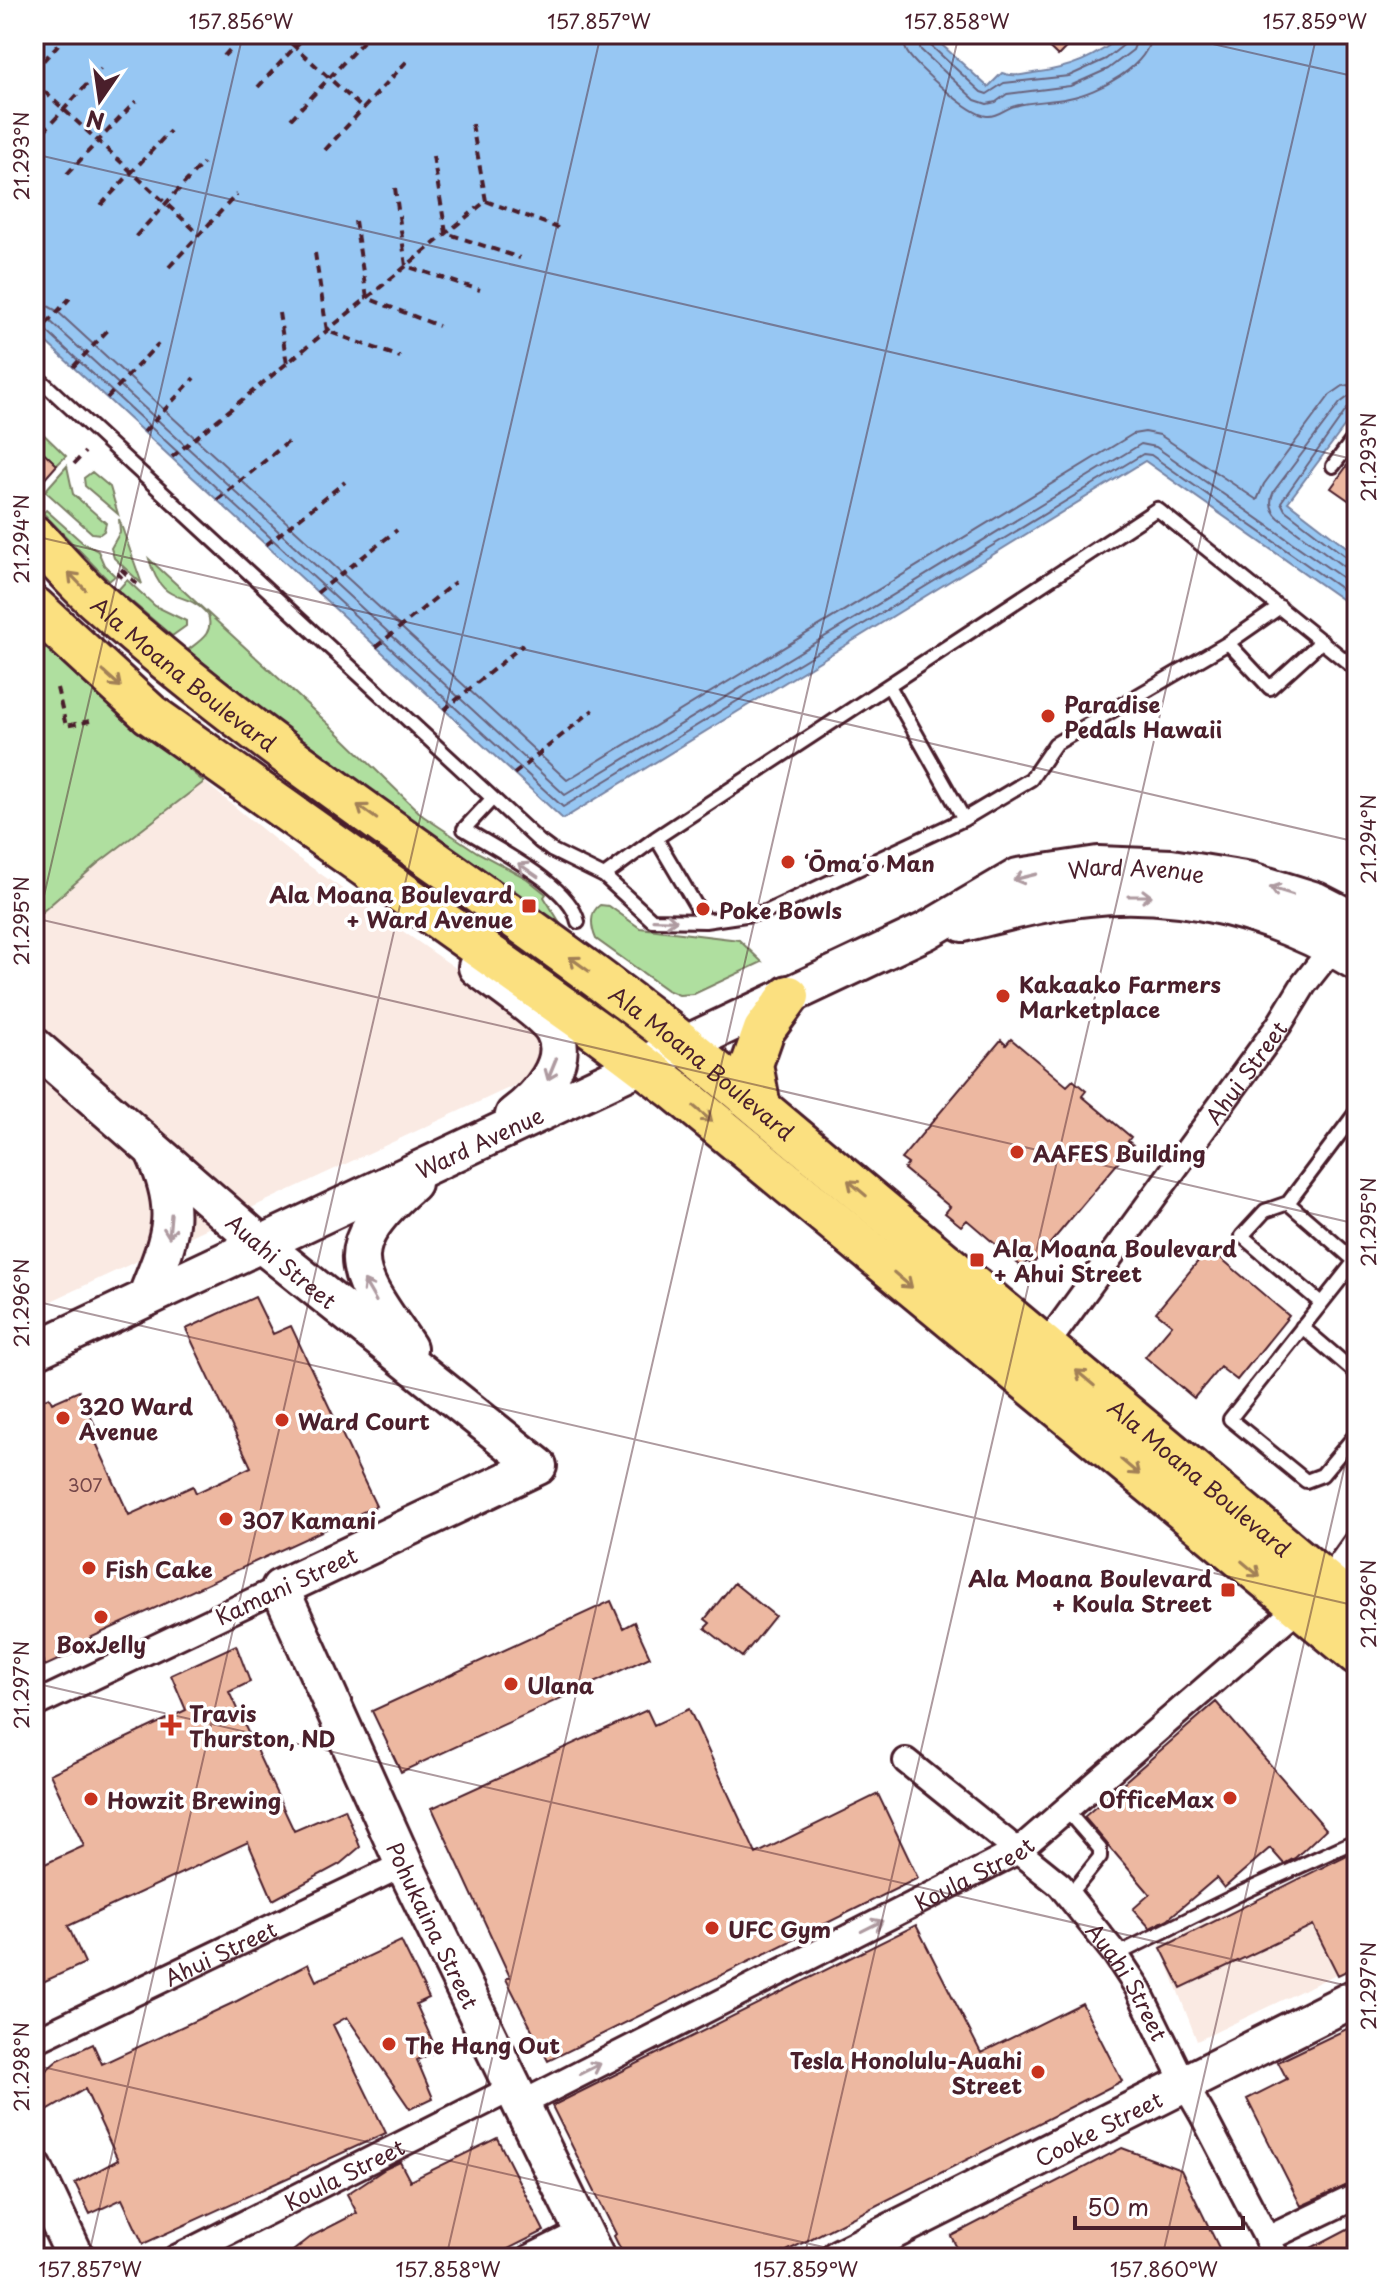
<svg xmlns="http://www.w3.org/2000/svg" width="1391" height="2292" viewBox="0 0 1391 2292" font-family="'Playpen Sans',sans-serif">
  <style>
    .built { fill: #faeae3 }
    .green { fill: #afdf9f; stroke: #7c7f65; stroke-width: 2 }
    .water { fill: #97c7f3; stroke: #7884a3; stroke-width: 2 }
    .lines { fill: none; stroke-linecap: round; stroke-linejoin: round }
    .shore { stroke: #69627b; stroke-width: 2 }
    .building { fill: #edb8a1; stroke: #4a1f2b; stroke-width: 2 }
    .lane-casing { stroke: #4a1f2b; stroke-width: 18 }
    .street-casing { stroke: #4a1f2b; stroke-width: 30 }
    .secondary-casing { stroke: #4a1f2b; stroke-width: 42 }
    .primary-casing { stroke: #4a1f2b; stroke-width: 46 }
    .path { stroke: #4a1f2b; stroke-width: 4; stroke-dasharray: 8 6; stroke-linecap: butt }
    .lane { stroke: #fff; stroke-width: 12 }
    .street { stroke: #fff; stroke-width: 24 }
    .secondary { stroke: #fff; stroke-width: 36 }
    .primary { stroke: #fbe080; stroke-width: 40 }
    .oneway { stroke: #a28056 }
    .oneway2 { stroke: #ae9aa0 }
    .ticks { fill: none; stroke: #4a1f2b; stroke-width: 2; stroke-opacity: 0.45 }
    .poi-dot { fill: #c8321e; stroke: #fff; stroke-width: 3 }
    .labels { text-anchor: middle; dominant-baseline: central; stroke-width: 7; stroke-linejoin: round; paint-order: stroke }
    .number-label { font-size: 18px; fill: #734548 }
    .street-label { font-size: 22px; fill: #4a1f2b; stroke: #fff }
    .poi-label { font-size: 22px; font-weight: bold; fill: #4a1f2b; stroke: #fff; text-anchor: start }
    .neatline { fill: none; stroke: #4a1f2b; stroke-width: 3 }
    .ticks-label { font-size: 20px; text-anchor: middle; fill: #4a1f2b }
  </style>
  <rect width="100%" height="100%" fill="#fff"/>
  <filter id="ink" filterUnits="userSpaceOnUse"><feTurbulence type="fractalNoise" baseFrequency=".0125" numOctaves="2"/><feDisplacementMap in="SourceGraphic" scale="16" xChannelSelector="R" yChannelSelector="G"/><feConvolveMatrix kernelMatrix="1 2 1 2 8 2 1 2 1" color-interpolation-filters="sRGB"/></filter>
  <g filter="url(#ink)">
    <path class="built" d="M34,636L86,685L295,856L530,1020L540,1032L541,1063L526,1080L34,1309Z
      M1357,1851V1964L1197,2041L1160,1945Z"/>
    <path class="green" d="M34,425L66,456L57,465L34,443Z
      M67,466L73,494L106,523L104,531L100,534L92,533L45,491Z
      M92,472L110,487L118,514L85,486L84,478Z
      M46,510L83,543L98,551L104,565L115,576L109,581L43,513Z
      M119,519L142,584L114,558L111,548L120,532Z
      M149,559L336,731L423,816L477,852L526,878L546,894L544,897L559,921L533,908L298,739L188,650C201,640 214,633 208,615C185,587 164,610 149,559Z
      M127,580L155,606L186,621V626L172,636L118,590Z
      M34,636L86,685L204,782L97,864L34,919Z
      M600,905L609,906L640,928L739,940L762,962L694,994L679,995L667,990L596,939C591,928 589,912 600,905Z"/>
    <path class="water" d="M34,34H930L988,87L1002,73C1012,77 1022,75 1033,73C1072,68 1094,58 1125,34H1357V410L1288,502L1357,555V610L1145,461L563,819L34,331Z"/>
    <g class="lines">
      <path class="shore" d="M903,34C903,40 904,46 907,52C915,66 971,116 987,116C998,117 1005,108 1015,106C1032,101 1051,102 1069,98C1097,93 1150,66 1151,34
        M915,34L921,50L975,100L987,104L996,102L1007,94L1070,86L1108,69L1133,50L1139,34
        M925,34L928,43L981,92L987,94L1004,83L1069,76L1106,59L1126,43L1129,34
        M34,304L46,305L57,311L567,780L1133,434L1145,432L1160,435L1257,500L1264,484L1330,395L1343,386L1357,384
        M34,316L50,321L565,795L1141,444L1156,447L1357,588
        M34,326L43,328L563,807L1143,454L1151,455L1357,600
        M1357,396L1348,397L1340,403L1274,491C1269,501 1270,510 1279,518L1344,567L1357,571
        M1357,406L1347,409L1281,502L1285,510L1349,559L1357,561"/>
    </g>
    <path class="building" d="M1035,34H1079L1058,56Z
      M34,443L57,465L34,491Z
      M1357,452V506L1331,488Z
      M1011,1039L1067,1086L1073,1080L1086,1091L1082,1096L1131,1137L1128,1141L1133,1145L1032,1265L1027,1261L1022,1267L967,1220L961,1226L945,1213L950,1207L904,1169L908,1164L901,1159L1001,1040L1006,1045Z
      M1209,1248L1289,1316L1237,1380L1220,1367L1194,1398L1145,1357L1172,1325L1156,1312Z
      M255,1297L273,1334L291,1326L376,1506L90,1638L93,1644L45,1666L34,1643V1404L49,1397L52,1403L79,1391L98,1432L92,1434L129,1515L193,1486L196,1493L251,1467L186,1329Z
      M734,1583L775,1616L742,1657L705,1628L710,1623L705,1619Z
      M611,1601L623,1628L634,1622L650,1657L401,1772L372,1711Z
      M236,1645L250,1682L229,1692L294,1831L345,1809L360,1847L340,1864L273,1900L248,1842L68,1926L85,1963L34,1986V1869L84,1846L50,1774L186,1710L171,1675Z
      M1216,1702L1326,1829L1295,1858L1284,1864L1270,1848L1224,1888L1216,1878L1168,1919L1150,1928L1133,1909L1150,1894L1084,1817Z
      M689,1709L756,1854L878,1794L918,1878L548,2061L506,1979L510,1977L432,1808L647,1710L654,1725Z
      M1357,1850V1966L1338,1975L1313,1925L1181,1988L1161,1948Z
      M916,1925L981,2053L1082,2003L1122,2081L773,2258H625L614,2236L616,2234L552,2106Z
      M401,1941L429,1998L416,2004L437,2051L417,2060L433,2098L410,2109L347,2017L333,2025L386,2133L143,2244L122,2199L90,2214L75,2183L118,2160L85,2089L47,2111L41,2099V2085L44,2072L58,2060L93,2044L102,2064L237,2001L308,1964L316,1981Z
      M1357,2024V2181L1301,2206L1247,2099L1287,2079L1278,2062Z
      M497,2138L544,2231L490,2258H284L312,2236L357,2213L347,2194L385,2169L400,2162L410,2181Z
      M1122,2148L1181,2170L1224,2258H962L951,2236Z
      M1357,2224V2251L1343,2258H1292Z"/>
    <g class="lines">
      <g class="lane-casing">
        <path id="lane" d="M34,374L539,841L551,850L604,876L652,920L705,921L656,838
          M1333,466L1357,434
          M1228,643L1270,688L1322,641
          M492,799L464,829C496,849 570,885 578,922
          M964,819L1031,779L1055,744L1228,643L1280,607
          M604,876L656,838L1157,509L1357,670
          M705,921L766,912L964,819L889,686
          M1357,1111L1288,1203L1355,1261L1230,1419L1306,1481L1322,1475L1357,1433
          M1288,1203L1265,1211L1242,1236L1321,1303
          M1302,1327L1357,1374
          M1066,1810L1100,1849V1857L1069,1896
          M1116,1955L1237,1895L1357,1840"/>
      </g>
      <g class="street-casing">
        <g id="street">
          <path id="s1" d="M1046,1345L1279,1025L1304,984L1342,936"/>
          <path d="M34,1705L280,1588"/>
          <path id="s2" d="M906,1761L1060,1885L1116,1955L1137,1987L1185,2085L1203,2116L1277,2258"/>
          <path id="s3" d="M34,2041L404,1864"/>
          <path id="s4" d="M521,2104L1018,1851L1328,1582L1357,1541"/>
          <path d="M1267,2239L1357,2196"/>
          <path id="s5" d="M176,2258L513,2088"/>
          <path d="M529,2258L583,2231"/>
        </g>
      </g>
      <g class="secondary-casing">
        <g id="secondary">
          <path d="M963,923C1004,913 1046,901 1088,897C1182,887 1278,913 1357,962"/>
          <path d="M477,967C493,980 546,1015 554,1031C571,1062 537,1098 514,1115"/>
          <path id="s6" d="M34,1046L261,1244L538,1466L280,1588L404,1864L596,2258"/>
          <path d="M146,1298C169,1239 183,1215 155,1154"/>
          <path d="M408,1348C358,1274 332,1252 412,1183"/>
          <path id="s7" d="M34,1351L926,931L1018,877L1098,865L1171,868L1251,881L1316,901L1357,922"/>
          <path d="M34,2169L76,2258"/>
          <path id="s8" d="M839,2258L1357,1997"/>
        </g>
      </g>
      <g class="primary-casing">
        <g id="primary">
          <path id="s9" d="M34,536C55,558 75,582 98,602C281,766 493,893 685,1045L1357,1608"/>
          <path d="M34,607L150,714L601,1034L675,1090L1357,1654"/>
          <path d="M760,1107L752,1064L764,1030L789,996"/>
        </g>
      </g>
      <path class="path" d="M281,34L363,109
        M521,40L526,34
        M224,56L244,34
        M34,71L66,36
        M34,82L199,234
        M258,87L307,34
        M291,119L370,34
        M472,124L486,201
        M34,142L101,69
        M325,150L407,61
        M433,156L446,233L520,258
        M67,174L136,101
        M395,188L406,266L480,290
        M486,201L558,228
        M101,205L170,131
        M355,221L367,298L439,326
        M136,236L203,163
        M315,253L327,331L400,357
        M169,267L237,194
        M279,313L287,364
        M37,334L70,298
        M73,367L108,330
        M107,398L158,344
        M144,432L194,378
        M172,457L486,201
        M74,464L85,452
        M217,500L288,442
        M266,545L345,482
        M121,569L140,587
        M117,573L122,578
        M317,593L397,530
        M376,647L455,582
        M57,688L66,726L90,721
        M444,710L523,645
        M514,774L593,710"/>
      <use href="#lane" class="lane"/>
      <use href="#street" class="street"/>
      <use href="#secondary" class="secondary"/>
      <use href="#primary" class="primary"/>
    </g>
    <defs><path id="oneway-shaft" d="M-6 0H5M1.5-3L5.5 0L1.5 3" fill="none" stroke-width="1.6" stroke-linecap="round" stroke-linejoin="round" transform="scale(2)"/></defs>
    <g class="oneway">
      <use href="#oneway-shaft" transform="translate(77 581) rotate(-134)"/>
      <use href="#oneway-shaft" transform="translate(112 679) rotate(42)"/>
      <use href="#oneway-shaft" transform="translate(367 812) rotate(-144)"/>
      <use href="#oneway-shaft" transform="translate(579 964) rotate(-144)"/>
      <use href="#oneway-shaft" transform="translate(703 1114) rotate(40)"/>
      <use href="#oneway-shaft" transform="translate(857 1188) rotate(-140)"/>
      <use href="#oneway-shaft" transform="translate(903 1280) rotate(40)"/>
      <use href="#oneway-shaft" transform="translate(1085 1378) rotate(-140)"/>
      <use href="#oneway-shaft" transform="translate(1130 1467) rotate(40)"/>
      <use href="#oneway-shaft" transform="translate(1251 1569) rotate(40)"/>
    </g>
    <g class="oneway2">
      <use href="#oneway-shaft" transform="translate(528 870) rotate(-146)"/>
      <use href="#oneway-shaft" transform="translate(1025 877) rotate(166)"/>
      <use href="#oneway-shaft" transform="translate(1281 891) rotate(-163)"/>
      <use href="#oneway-shaft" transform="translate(1140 896)"/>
      <use href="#oneway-shaft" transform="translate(665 920) rotate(2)"/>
      <use href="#oneway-shaft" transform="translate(552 1069) rotate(112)"/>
      <use href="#oneway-shaft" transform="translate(170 1226) rotate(95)"/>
      <use href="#oneway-shaft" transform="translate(370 1291) rotate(-120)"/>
      <use href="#oneway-shaft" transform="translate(872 1926) rotate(-27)"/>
      <use href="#oneway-shaft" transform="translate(590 2069) rotate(-27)"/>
    </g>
  </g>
  <path class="ticks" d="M1169,34L1357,77M34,154L1357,460M34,536L1357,842M34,918L1357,1224M34,939L243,34M34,1301L1357,1606M34,1683L1357,1988M34,2065L871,2258M88,2258L601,34M446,2258L959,34M804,2258L1317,34M1162,2258L1357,1413"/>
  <g class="poi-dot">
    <circle cx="1048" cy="716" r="8"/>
    <circle cx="788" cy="862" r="8"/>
    <rect x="521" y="898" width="16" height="16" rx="4"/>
    <circle cx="703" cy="909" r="8"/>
    <circle cx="1003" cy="996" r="8"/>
    <circle cx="1017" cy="1152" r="8"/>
    <rect x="969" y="1252" width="16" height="16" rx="4"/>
    <circle cx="63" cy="1418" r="8"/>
    <circle cx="282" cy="1420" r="8"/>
    <circle cx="226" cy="1519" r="8"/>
    <circle cx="89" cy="1568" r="8"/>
    <rect x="1220" y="1582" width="16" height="16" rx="4"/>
    <circle cx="101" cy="1617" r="8"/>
    <circle cx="511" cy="1684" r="8"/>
    <path d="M167 1713h8v8h8v8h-8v8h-8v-8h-8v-8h8z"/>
    <circle cx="1230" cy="1798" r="8"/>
    <circle cx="91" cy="1799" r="8"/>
    <circle cx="712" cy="1928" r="8"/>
    <circle cx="389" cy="2044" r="8"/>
    <circle cx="1038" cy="2072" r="8"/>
  </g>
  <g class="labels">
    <g class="number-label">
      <text x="85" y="1484">307</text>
    </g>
    <g class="street-label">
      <text stroke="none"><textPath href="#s9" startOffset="204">Ala Moana Boulevard</textPath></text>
      <text stroke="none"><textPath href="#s7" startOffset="1212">Ward Avenue</textPath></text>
      <text stroke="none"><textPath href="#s9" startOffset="852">Ala Moana Boulevard</textPath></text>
      <text stroke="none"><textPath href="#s1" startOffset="338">Ahui Street</textPath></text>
      <text stroke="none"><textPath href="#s7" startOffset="492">Ward Avenue</textPath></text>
      <text stroke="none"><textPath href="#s6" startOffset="328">Auahi Street</textPath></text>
      <text stroke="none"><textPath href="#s9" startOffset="1500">Ala Moana Boulevard</textPath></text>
      <text transform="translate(286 1585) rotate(-25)">Kamani Street</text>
      <text stroke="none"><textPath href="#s4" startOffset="508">Koula Street</textPath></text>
      <text stroke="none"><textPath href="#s6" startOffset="1312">Pohukaina Street</textPath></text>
      <text stroke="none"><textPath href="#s3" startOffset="206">Ahui Street</textPath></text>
      <text stroke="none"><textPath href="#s2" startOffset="316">Auahi Street</textPath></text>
      <text stroke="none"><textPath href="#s8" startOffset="290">Cooke Street</textPath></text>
      <text stroke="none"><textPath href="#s5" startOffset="188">Koula Street</textPath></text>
    </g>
    <g class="poi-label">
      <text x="1064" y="703">Paradise<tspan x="1064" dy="25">Pedals Hawaii</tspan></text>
      <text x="804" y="862">ʻŌmaʻo Man</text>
      <text x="513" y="893" text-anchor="end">Ala Moana Boulevard<tspan x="513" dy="25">+ Ward Avenue</tspan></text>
      <text x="719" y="909">Poke Bowls</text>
      <text x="1019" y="983">Kakaako Farmers<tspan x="1019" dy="25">Marketplace</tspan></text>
      <text x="1033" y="1152">AAFES Building</text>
      <text x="993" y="1247">Ala Moana Boulevard<tspan x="993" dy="25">+ Ahui Street</tspan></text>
      <text x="79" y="1405">320 Ward<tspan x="79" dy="25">Avenue</tspan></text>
      <text x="298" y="1420">Ward Court</text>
      <text x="242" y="1519">307 Kamani</text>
      <text x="105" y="1568">Fish Cake</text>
      <text x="1212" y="1577" text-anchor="end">Ala Moana Boulevard<tspan x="1212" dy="25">+ Koula Street</tspan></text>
      <text x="101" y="1643" text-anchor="middle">BoxJelly</text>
      <text x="527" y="1684">Ulana</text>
      <text x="189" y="1712">Travis<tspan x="189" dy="25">Thurston, ND</tspan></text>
      <text x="1214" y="1798" text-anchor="end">OfficeMax</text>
      <text x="107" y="1799">Howzit Brewing</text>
      <text x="728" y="1928">UFC Gym</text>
      <text x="405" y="2044">The Hang Out</text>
      <text x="1022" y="2059" text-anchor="end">Tesla Honolulu-Auahi<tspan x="1022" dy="25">Street</tspan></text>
    </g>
  </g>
  <rect width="1391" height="2292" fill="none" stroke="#fff" stroke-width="88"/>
  <g transform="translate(100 100) rotate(193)" stroke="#ffffff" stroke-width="6" paint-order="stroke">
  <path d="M0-6L14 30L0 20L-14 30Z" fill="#4a1f2b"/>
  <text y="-12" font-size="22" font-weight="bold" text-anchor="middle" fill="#4a1f2b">N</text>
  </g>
  <path d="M1075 2216v12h168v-12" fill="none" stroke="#4a1f2b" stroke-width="4"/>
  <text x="1087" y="2216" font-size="24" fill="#4a1f2b" stroke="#ffffff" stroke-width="6" paint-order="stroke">50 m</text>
  <rect x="44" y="44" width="1303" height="2204" class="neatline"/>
  <g class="ticks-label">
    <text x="241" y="29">157.856°W</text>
    <text x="599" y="29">157.857°W</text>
    <text x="957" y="29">157.858°W</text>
    <text x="1315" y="29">157.859°W</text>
    <text transform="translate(22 156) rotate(-90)" y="7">21.293°N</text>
    <text transform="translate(1369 457) rotate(-90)" y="7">21.293°N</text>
    <text transform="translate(22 539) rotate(-90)" y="7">21.294°N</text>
    <text transform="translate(1369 839) rotate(-90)" y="7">21.294°N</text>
    <text transform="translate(22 921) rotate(-90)" y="7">21.295°N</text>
    <text transform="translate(1369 1222) rotate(-90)" y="7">21.295°N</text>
    <text transform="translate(22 1303) rotate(-90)" y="7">21.296°N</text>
    <text transform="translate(1369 1604) rotate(-90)" y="7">21.296°N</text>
    <text transform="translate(22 1685) rotate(-90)" y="7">21.297°N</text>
    <text transform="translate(1369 1986) rotate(-90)" y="7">21.297°N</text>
    <text transform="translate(22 2067) rotate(-90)" y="7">21.298°N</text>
    <text x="90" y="2277">157.857°W</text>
    <text x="448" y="2277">157.858°W</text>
    <text x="806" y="2277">157.859°W</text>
    <text x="1164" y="2277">157.860°W</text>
  </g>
</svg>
